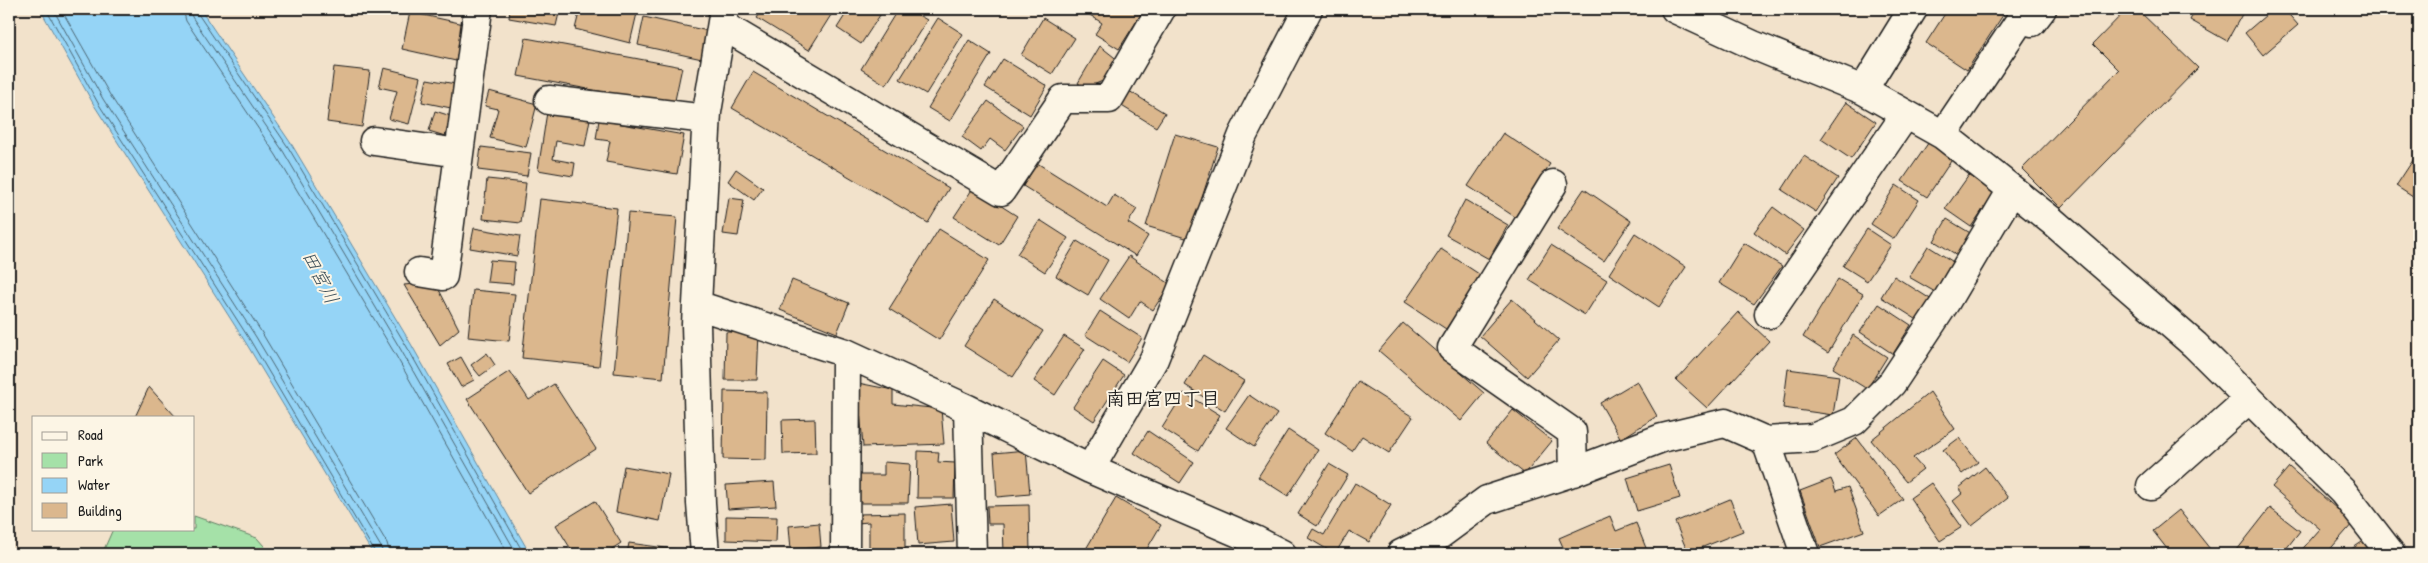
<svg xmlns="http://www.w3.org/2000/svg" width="2428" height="563" viewBox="0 0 2428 563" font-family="'Patrick Hand','Klee One',sans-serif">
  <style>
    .green { fill: #a5e1a8; stroke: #607e62 }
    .water { fill: #95d4f6; stroke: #658a9f }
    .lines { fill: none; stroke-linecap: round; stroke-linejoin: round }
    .shore { stroke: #4c6673; stroke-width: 1 }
    .building { fill: #dbb78d; stroke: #1c1c1c }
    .minor-casing { stroke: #1c1c1c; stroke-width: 31 }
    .minor { stroke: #fcf5e5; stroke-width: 28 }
    .labels { text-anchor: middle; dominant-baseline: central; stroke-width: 4; stroke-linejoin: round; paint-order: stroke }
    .water-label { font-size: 19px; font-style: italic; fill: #40535d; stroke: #fcf5e5 }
    .neighbourhood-label { font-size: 19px; font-weight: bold; fill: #1c1c1c; stroke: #fcf5e5 }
  </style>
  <rect width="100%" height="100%" fill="#f2e2cb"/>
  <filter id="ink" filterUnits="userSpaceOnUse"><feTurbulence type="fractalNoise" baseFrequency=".02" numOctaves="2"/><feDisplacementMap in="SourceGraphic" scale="10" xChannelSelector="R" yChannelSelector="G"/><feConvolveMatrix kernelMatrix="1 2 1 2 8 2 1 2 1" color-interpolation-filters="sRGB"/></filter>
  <g filter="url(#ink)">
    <path class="green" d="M194,516L257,538L271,554H102L113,529H194Z"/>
    <path class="water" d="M40,9H200L292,145L411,344L530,554H373L246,343L94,105Z"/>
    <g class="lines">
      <path class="shore" d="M46,9L98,103L250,340L376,554
        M53,9L103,99L256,337L381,547L383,554
        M61,9L110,95L262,333L387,543L390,554
        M183,9L186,21L276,155L395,354L508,554
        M190,9L192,17L283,151L401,350L517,554
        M197,9L198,14L288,147L407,347L524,554"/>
    </g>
    <path class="building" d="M427,9H461V12Z
      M510,9H560L556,26L509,18Z
      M580,9H638L630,43L575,29Z
      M763,9H821L831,15L809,50L757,18Z
      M849,9H884L861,44L837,28Z
      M898,9H908L927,20L886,85L861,69Z
      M1086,9H1139L1143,11L1119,49L1095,34L1102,23L1084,11Z
      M1948,9H2007L1967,70L1926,43Z
      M2127,9H2137L2198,68L2061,208L2022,169L2119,70L2093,44Z
      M2164,9H2179L2174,15Z
      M2196,9H2245L2227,41L2190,20Z
      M2273,9H2284L2298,25L2263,55L2245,33Z
      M410,12L464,24L456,61L402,49Z
      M644,17L708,31L702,59L638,45Z
      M938,18L963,34L926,94L900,79Z
      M1043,18L1075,38L1052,74L1021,55Z
      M526,38L682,67L674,105L518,76Z
      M969,40L991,54L950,121L928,108Z
      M1100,46L1119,61L1105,80L1086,88L1078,83Z
      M1003,59L1047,86L1030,115L985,87Z
      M334,67L370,71L362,127L327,122Z
      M384,68L421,77L409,124L389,119L397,91L379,87Z
      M753,72L949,188L928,223L732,108Z
      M427,79L456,84L451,108L422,102Z
      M489,91L537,104L526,147L490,138L498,109L485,106Z
      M1129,91L1165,113L1156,127L1120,105Z
      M988,101L1023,126L1005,150L990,139L981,151L962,137Z
      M1846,102L1876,122L1851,159L1821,139Z
      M435,111L451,116L445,136L429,131Z
      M547,112L590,119L585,146L556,141L553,159L575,163L573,176L538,170Z
      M599,120L684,135L677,174L606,162L610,141L596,139Z
      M1503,133L1550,164L1515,217L1468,186Z
      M1175,134L1218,147L1189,239L1146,226Z
      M1931,139L1955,155L1927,197L1902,181Z
      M481,147L531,153L527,176L478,170Z
      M2419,151V201L2396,186Z
      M1804,156L1838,178L1816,212L1782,190Z
      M1037,163L1107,207L1114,195L1137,209L1128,223L1148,236L1136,256L1023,186Z
      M736,169L763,188L754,200L728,181Z
      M1969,175L1994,193L1971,227L1945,209Z
      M487,179L526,183L521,223L483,219Z
      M1896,185L1919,200L1894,239L1871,224Z
      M973,188L1017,216L999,245L954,217Z
      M1584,189L1631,221L1604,261L1557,229Z
      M729,198L744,200L738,236L723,234Z
      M540,199L617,208L599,366L522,358Z
      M1465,200L1508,225L1489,259L1446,235Z
      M1773,207L1804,230L1785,255L1754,232Z
      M628,213L677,217L663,378L614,373Z
      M1947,219L1972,234L1962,258L1934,241Z
      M1040,220L1068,238L1045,272L1017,254Z
      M474,228L520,236L517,256L470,248Z
      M939,229L989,260L939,340L889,309Z
      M1867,229L1891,245L1867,281L1843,266Z
      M1635,233L1686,267L1659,307L1609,274Z
      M1077,241L1108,260L1088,295L1056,276Z
      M1744,243L1782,266L1754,304L1719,283Z
      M1551,245L1607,280L1585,315L1529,280Z
      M1928,246L1955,263L1937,293L1909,277Z
      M1441,249L1482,276L1446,329L1405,302Z
      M1129,256L1170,284L1153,310L1140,301L1129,319L1100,299Z
      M490,260L515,262L513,284L487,282Z
      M1894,276L1932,300L1919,321L1881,297Z
      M1838,279L1863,294L1828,353L1803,337Z
      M792,280L849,303L837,333L780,310Z
      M435,282L459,329L440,345L404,285Z
      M473,290L515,294L509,341L468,337Z
      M994,299L1043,331L1013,377L964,346Z
      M1512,299L1559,340L1527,377L1480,336Z
      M1879,304L1911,325L1893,354L1860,332Z
      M1100,311L1142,338L1127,362L1085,335Z
      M1738,312L1769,341L1707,408L1676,380Z
      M1403,323L1484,393L1461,421L1379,351Z
      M726,332H759L757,380H725Z
      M1853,335L1887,357L1867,389L1833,368Z
      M1064,336L1085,349L1055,395L1034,381Z
      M487,353L495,365L480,376L471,365Z
      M1203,355L1244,381L1225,411L1185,385Z
      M461,357L474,380L461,387L448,364Z
      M1103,361L1124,375L1094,421L1073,407Z
      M1788,369L1839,376L1833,415L1783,408Z
      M510,371L529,400L554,384L596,449L528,493L467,399Z
      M1637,381L1657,416L1621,439L1600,403Z
      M1358,382L1413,417L1389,453L1362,436L1352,451L1325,433Z
      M858,383L893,390V404L941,409L944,444L863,447Z
      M149,387L176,417H135Z
      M724,391L767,392L766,460L723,459Z
      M1930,392L1955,429L1913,458L1923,469L1906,482L1871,440Z
      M1184,393L1220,415L1198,451L1162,428Z
      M1249,395L1277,414L1254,447L1226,428Z
      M1513,410L1552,441L1525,474L1486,443Z
      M815,419L816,453L783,454L782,420Z
      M1288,430L1318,450L1288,496L1258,477Z
      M1148,431L1194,462L1180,483L1134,453Z
      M1857,438L1903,499L1879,516L1834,455Z
      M1959,438L1978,462L1962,474L1943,450Z
      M1026,450L1030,494L997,497L994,453Z
      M918,451L939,452L938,462L955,463L954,498H917Z
      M884,462L910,464L908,503H859L860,475H884Z
      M1329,464L1348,475L1317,526L1298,514Z
      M1669,465L1680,498L1637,511L1627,478Z
      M624,466L669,474L660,521L616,512Z
      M1985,467L2008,498L1972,526L1953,501L1963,493L1959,488Z
      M2289,467L2353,523L2326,554H2298L2320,529L2272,487Z
      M1831,479L1836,491L1848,487L1864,531L1820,547L1800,491Z
      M774,482L776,506L728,509L726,485Z
      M1355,483L1391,505L1369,542L1349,531L1335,554L1308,538L1313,529L1324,535Z
      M1931,483L1962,527L1940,541L1910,498Z
      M1116,498L1161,525L1144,554H1083Z
      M1730,499L1743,531L1688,553L1675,522Z
      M595,501L621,543L604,554H574L556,525Z
      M951,504L954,542L918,545L915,507Z
      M1029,505L1030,553H1004L1003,524H988L987,506Z
      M2270,508L2300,531L2282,554H2243L2237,550Z
      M2179,510L2214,554H2171L2153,531Z
      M905,513V550H899V554H869V522L857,523V514Z
      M726,516L777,517L776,542L726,540Z
      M1610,516L1616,531L1636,523L1648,553L1566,554L1559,538Z
      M819,523L821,547L791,550L789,526Z
      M2365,540L2377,554H2344Z
      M629,543L680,550V554H627Z
      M730,550L773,554H730Z"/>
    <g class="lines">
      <g class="minor-casing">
        <path id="minor" d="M1675,9L1753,45L1863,90
          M1913,9L1863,90L1943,135L2052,221L2195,345L2343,492L2391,554
          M722,25L1001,191L1063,99H1109L1161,9
          M549,100L706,119
          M1943,135L2021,19L2032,22L2042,9
          M374,141L459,153
          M1553,184L1452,348L1572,432L1573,472
          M419,272L443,276L478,9
          M697,305L846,353L968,409L1090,469L1255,540L1282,554
          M1769,314L1906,114
          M968,409L972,554
          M1766,441L1813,438L1854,421L1892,383L1945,303L2012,190
          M1090,469L1154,359L1243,135L1308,9
          M2151,486L2249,399
          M705,554L701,503L696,324L707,112L724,10
          M845,554L846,353
          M1401,554L1438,536L1487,500L1573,472L1662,438L1725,423L1766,441L1805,554"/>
      </g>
      <use href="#minor" class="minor"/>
    </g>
  </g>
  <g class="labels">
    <g class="water-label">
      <text transform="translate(321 277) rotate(63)">田宮川</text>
    </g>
    <g class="neighbourhood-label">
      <text x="1163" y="398">南田宮四丁目</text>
    </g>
  </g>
  <rect width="2428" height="563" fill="none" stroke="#fcf5e5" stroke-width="30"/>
  <rect x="15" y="15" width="2398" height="533" fill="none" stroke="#1c1c1c" stroke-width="2" filter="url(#ink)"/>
  <rect x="32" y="416" width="162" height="115" fill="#fcf5e5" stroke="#a29e95"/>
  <rect x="42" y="432" width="25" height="8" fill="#fcf5e5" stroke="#a29e95"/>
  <text x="78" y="440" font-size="15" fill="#1c1c1c">Road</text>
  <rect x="42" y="453" width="25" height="15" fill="#a5e1a8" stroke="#a29e95"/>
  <text x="78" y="466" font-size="15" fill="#1c1c1c">Park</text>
  <rect x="42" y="478" width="25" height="15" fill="#95d4f6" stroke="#a29e95"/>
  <text x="78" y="490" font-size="15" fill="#1c1c1c">Water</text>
  <rect x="42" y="503" width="25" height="15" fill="#dbb78d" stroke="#a29e95"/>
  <text x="78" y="516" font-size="15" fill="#1c1c1c">Building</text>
</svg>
